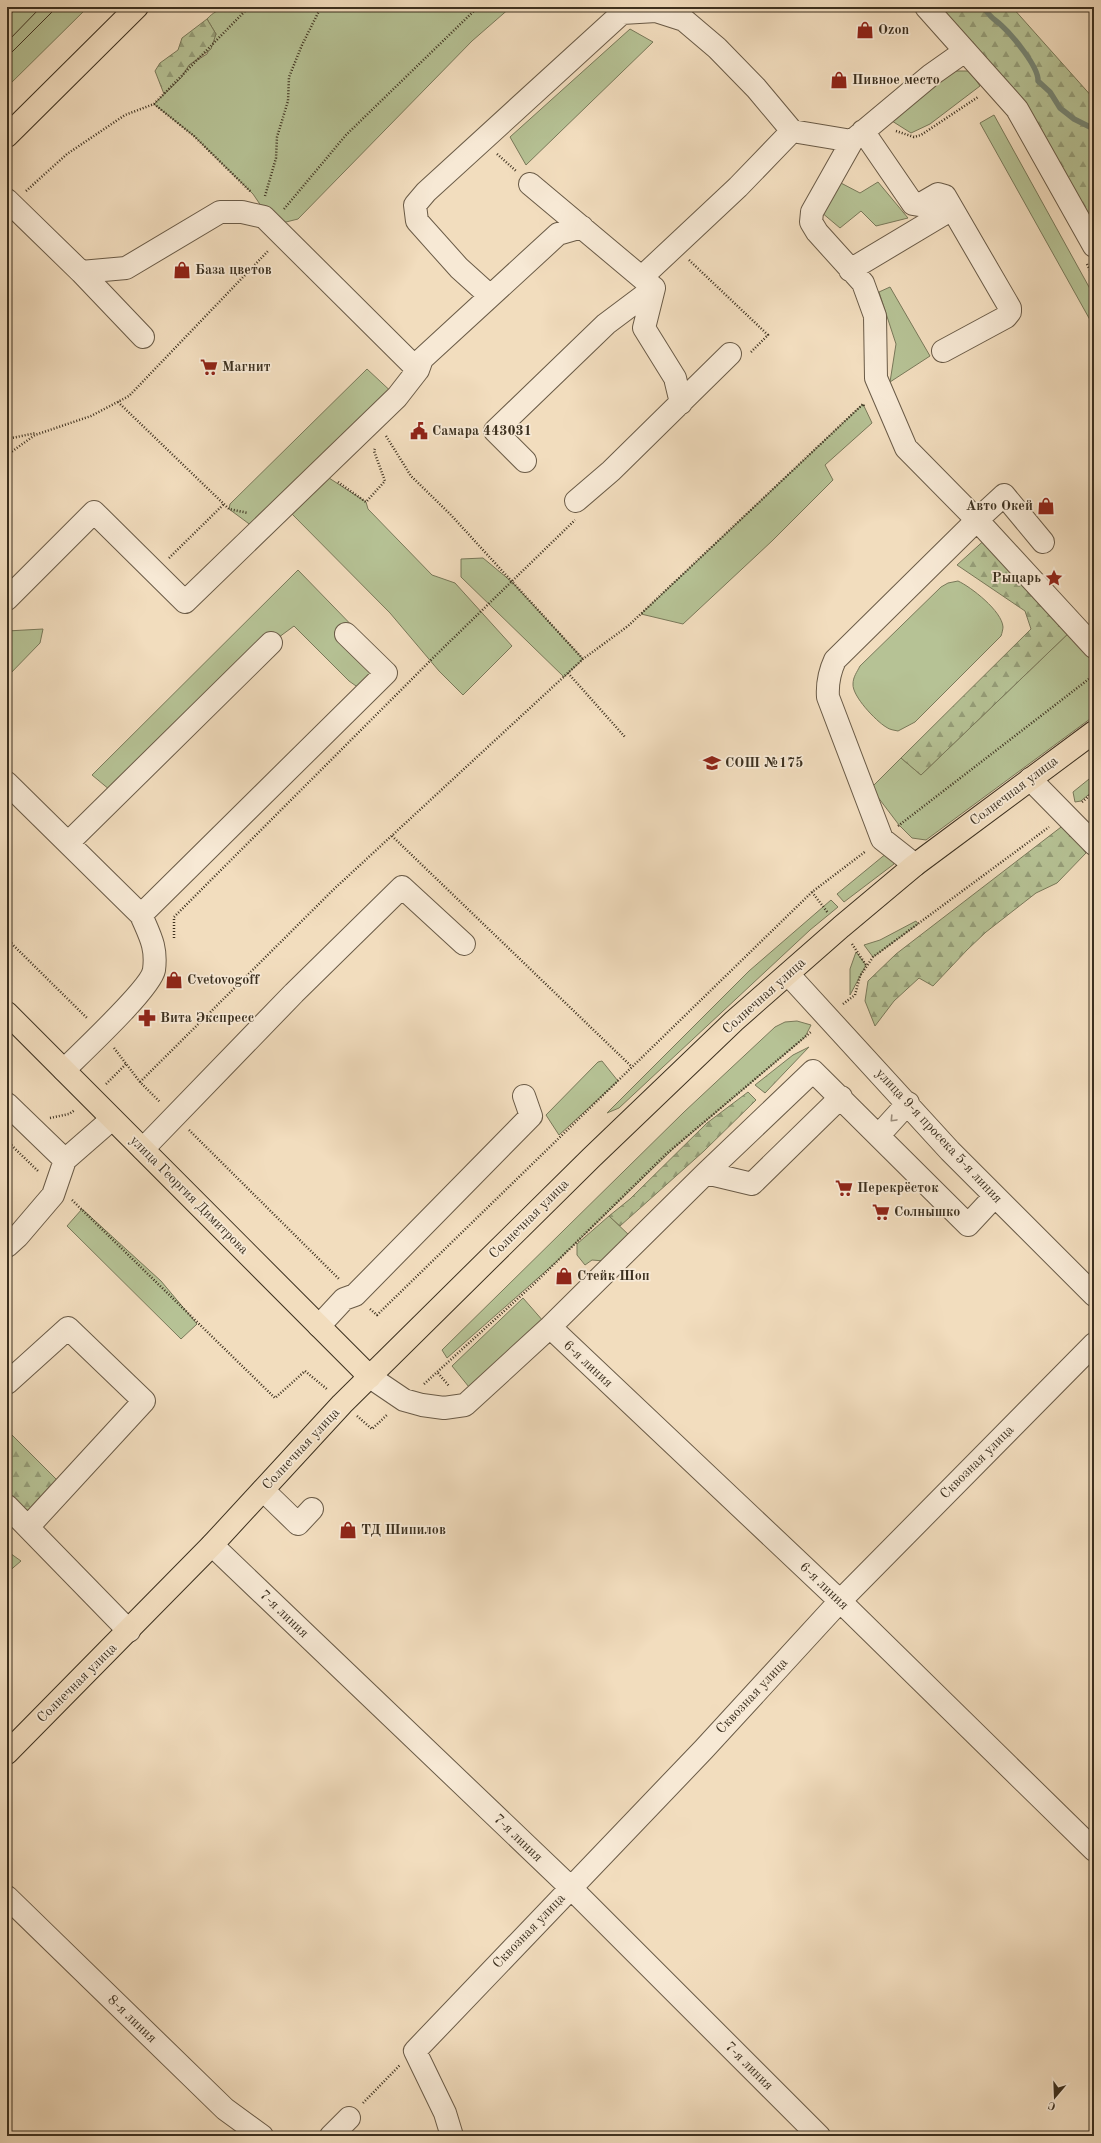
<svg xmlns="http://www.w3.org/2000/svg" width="1101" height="2143" viewBox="0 0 1101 2143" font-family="'Old Standard TT',serif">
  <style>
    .grass { fill: #b6c295; stroke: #79795a }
    .forest { fill: url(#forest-firs); stroke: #79795a }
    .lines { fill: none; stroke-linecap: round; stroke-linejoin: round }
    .stream { stroke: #768574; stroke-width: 5.5 }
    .minor-casing { stroke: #6a5b47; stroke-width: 24 }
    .major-casing { stroke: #3c301f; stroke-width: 24 }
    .path { stroke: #3c301f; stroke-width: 2.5; stroke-dasharray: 1 2; stroke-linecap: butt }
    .minor { stroke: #f7e9d5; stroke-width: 22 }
    .major { stroke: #f2ddbe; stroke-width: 22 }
    .tram { stroke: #3c301f; stroke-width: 1 }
    .oneway { stroke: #9a8c7a }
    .labels { text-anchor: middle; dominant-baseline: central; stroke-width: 3.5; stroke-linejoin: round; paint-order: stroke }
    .poi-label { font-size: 14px; font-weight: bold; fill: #3c301f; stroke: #f7e9d5; text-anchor: start }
    .street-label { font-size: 14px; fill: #3c301f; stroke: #f7e9d5 }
  </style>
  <defs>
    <pattern id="forest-firs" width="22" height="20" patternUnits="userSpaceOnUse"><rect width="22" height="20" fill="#b6c295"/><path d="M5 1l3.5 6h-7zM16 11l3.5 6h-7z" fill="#959e79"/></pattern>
  </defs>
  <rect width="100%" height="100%" fill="#f2ddbe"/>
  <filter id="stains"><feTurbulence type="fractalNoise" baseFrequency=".005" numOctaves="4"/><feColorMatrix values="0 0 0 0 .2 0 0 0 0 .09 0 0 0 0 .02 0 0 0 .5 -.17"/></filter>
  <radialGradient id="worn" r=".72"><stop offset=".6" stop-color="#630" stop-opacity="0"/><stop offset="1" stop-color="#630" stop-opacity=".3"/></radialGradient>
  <path class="grass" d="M18,7H88L7,87V18Z
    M249,7H511L472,41L298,219L274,225L253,194L194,136L154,104L181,78L189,65L207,54L216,34L207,19C219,6 226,10 242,12Z
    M630,29L653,42L526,165L510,137Z
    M954,71H970L980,86L930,124L911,133L892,121Z
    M994,115L1094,296V327L980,123Z
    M839,182L860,193L878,182L908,218L876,226L861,211L840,228L821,212Z
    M890,287L930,356L890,382L896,344L879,292Z
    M367,369L397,397L256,529L229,509L230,504Z
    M863,404L872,423L825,465L833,480L772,541L683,624L641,614Z
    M329,478L366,502L368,509L432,575L455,583L512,646L463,695L439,671L390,613L292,514Z
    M483,558L512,582L583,659L564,677L461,577V559Z
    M298,570L364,638L386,673L366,693L349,681L294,626L271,643L116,795L92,775Z
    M958,581C971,587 1002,611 1003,627C1003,629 1002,633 1001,636L915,722L898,731C894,730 890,730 886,727C876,721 852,696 853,684C853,677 857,672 860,666L941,587L948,583Z
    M1075,627L1094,647V716L926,840L912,838L899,825L871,788L901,758L921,775Z
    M43,629L40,643L7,677V631Z
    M1094,775V790L1081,801L1075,802L1073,792Z
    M893,848L894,864L844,902L837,894Z
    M831,900L838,907L810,930L619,1108L607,1113L749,971Z
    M916,921L918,924L873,957L864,945L880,940Z
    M856,952L866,965L850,995V969Z
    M797,1021L811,1025L805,1037L675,1147L555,1263L447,1358L442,1350L684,1112L775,1027L785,1022Z
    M602,1061L618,1081L559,1135L546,1115L598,1062Z
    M82,1209L161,1281L197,1324L181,1339L67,1226Z
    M609,1216L630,1236L604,1261L592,1260L585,1265L577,1255V1244Z
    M523,1298L544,1322L473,1392L452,1366Z
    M7,1551L21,1561L7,1573Z"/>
  <path class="forest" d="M932,7H1012L1094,99V241L1019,107Z
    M207,19L216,34L211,49L189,65L181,78L164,94L155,71L160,63L178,50L182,38Z
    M989,536L1075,627L921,775L901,758L1031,629L1025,611L957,565Z
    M1065,824L1086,853L1057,883L1036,893L986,932L967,950L933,986L919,978L894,1001L875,1026L865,1001L868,981L896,954Z
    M809,1047L765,1093L755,1085L793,1055Z
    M748,1092L756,1100L704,1151L620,1226L609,1216L630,1199L707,1123Z
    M7,1432H9L58,1481L28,1527L7,1506Z"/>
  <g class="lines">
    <path class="stream" d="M984,7C988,16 994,19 1001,25C1012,35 1039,67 1038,81L1050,92L1060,108L1074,119L1094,129"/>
    <g class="minor-casing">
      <path id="minor" d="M926,7L1017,109L1094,246
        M965,51L931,75L852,141L812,212L811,222L817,232L863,283L875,316L876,378L906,448L977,520L1094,647
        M863,131L913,204L919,205L938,194L945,196L1010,308V312L1006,317L943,351
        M7,200L81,272L126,268L220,212H242L264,217L418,370
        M850,270L952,209
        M81,272L143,337
        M642,277L738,187L792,131
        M654,288L644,328L675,378L681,403
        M490,296L459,268L417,221L415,205L426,192L622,13L656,11L684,20L717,48L756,88L792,131L852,141
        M525,461L495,431L606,324L654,288L530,184
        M576,501L611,471L730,354
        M7,599L94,512L185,602L397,397L418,370L422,359L558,234L582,227
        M1030,779L1094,844
        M7,783L141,915C150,936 157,947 154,970C151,988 80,1054 64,1070
        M68,843L271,643
        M915,865L882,839L828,697C827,683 829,673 835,660L977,520L1004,495L1043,542
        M141,915L386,673L346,634
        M788,974L950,1151L1094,1295
        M7,1104L65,1160
        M879,1135L908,1103
        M143,1149L294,993L402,887L464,944
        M706,1173L752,1184L841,1097
        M7,1246L18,1236L53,1195L65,1160L112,1119
        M319,1326L344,1299L355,1295L531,1116L524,1096
        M550,1327L840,1601L1094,1850
        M370,1377L404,1400L422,1405L444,1408L465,1405L550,1327L706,1173L813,1071L968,1225L995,1196
        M7,1383L68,1328L144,1401L28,1527
        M263,1490L298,1524L312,1509
        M7,1506L129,1631
        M212,1545L571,1888L819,2136
        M7,1897L225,2109L262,2136
        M331,2136L349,2118
        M452,2136L445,2113L415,2051L704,1749L840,1601L1094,1344"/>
    </g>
    <g class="major-casing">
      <path id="major" d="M7,136L137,7
        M7,1013L370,1377
        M7,1753L212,1545L342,1404L591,1158L734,1021L841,927L915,865L1094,732"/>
    </g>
    <path class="path" d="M154,104L194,136L251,192
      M896,131L914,137L921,135L978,97
      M497,154L516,171
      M26,191L67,154L125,115L154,104L249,7
      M265,196L276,158L277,137L288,101L289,77L302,45L321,7
      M284,209L346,135L478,7
      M689,260L768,335L751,352
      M1087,264L1094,278
      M118,402L229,509L248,513
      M386,436L411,476L450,514L583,659
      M7,439L36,433
      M7,455L35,435L91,416L129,396L269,250
      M338,482L366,502L385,481L374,451L375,448
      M169,558L224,504
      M568,673L625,737
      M1082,802L1094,792
      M898,826L1094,675
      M392,836L632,1067
      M812,892L828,913
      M174,938V917L436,655L575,520
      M7,939L88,1019
      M852,944L866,965
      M843,1004L855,995L860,976L873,957L1049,827
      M114,1048L140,1082L160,1102
      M140,1082L333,890L583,659L628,626L863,404L864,406
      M106,1084L127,1063
      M50,1118L69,1114L75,1110
      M189,1130L339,1279
      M7,1141L39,1172
      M72,1200L275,1398L305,1371L328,1390
      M370,1309L377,1315L812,892L866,851
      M438,1373L449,1386
      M424,1384L537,1281L666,1154L812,1031
      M357,1416L372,1429L388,1414
      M363,2103L400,2065"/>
    <use href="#minor" class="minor"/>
    <use href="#major" class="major"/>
    <path class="tram" d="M7,42L41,7
      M7,57L57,7"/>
  </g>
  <defs><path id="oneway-chevron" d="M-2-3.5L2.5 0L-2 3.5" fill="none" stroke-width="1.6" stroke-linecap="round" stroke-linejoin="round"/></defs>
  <use class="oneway" href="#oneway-chevron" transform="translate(893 1119) rotate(133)"/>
  <defs>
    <g id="shop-bare" transform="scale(1.38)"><path d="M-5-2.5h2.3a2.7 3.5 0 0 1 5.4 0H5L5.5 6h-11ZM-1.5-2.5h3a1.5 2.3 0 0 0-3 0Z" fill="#8f2418" stroke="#f7e9d5" stroke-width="2.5" paint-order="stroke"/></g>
    <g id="supermarket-bare" transform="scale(1.38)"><path d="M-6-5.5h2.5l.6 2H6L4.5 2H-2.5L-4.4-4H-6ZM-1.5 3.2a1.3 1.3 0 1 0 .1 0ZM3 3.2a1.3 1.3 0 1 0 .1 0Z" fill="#8f2418" stroke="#f7e9d5" stroke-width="2.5" paint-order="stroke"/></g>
    <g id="civic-bare" transform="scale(1.38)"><path d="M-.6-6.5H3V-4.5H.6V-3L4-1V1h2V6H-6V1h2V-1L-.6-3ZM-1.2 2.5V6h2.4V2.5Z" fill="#8f2418" stroke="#f7e9d5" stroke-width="2.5" paint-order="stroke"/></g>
    <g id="sight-bare" transform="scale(1.38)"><path d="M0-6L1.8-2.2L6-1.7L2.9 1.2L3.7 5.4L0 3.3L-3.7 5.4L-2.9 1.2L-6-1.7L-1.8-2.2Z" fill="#8f2418" stroke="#f7e9d5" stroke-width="2.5" paint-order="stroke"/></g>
    <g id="school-bare" transform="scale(1.38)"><path d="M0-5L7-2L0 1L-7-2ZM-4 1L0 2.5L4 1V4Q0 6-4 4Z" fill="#8f2418" stroke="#f7e9d5" stroke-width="2.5" paint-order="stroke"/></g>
    <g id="pharmacy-bare" transform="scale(1.38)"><path d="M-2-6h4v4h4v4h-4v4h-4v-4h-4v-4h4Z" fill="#8f2418" stroke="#f7e9d5" stroke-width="2.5" paint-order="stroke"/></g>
  </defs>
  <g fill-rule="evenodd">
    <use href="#shop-bare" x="865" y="30"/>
    <use href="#shop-bare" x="839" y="80"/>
    <use href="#shop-bare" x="182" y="270"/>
    <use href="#supermarket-bare" x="209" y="367"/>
    <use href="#civic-bare" x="419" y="431"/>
    <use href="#shop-bare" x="1046" y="506"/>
    <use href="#sight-bare" x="1054" y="578"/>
    <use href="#school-bare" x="712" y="763"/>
    <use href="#shop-bare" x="174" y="980"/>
    <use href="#pharmacy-bare" x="147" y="1018"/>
    <use href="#supermarket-bare" x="844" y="1188"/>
    <use href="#supermarket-bare" x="881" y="1212"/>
    <use href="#shop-bare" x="564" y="1276"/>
    <use href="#shop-bare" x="348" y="1530"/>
  </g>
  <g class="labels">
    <g class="poi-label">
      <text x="878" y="30">Ozon</text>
      <text x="852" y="80">Пивное место</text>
      <text x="195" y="270">База цветов</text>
      <text x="222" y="367">Магнит</text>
      <text x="432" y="431">Самара 443031</text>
      <text x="1033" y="506" text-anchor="end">Авто Окей</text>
      <text x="1041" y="578" text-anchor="end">Рыцарь</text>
      <text x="725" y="763">СОШ №175</text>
      <text x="187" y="980">Cvetovogoff</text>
      <text x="160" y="1018">Вита Экспресс</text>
      <text x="857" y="1188">Перекрёсток</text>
      <text x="894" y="1212">Солнышко</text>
      <text x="577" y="1276">Стейк Шоп</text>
      <text x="361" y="1530">ТД Шипилов</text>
    </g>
    <g class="street-label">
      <text transform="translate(1014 791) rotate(-37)">Солнечная улица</text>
      <text transform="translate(764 996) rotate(-42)">Солнечная улица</text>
      <text transform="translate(939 1136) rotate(47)">улица 9-я просека 5-я линия</text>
      <text transform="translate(189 1195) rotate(45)">улица Георгия Димитрова</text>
      <text transform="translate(529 1219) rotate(-45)">Солнечная улица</text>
      <text transform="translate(588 1364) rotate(43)">6-я линия</text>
      <text transform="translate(301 1449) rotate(-47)">Солнечная улица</text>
      <text transform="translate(977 1462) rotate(-45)">Сквозная улица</text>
      <text transform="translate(824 1586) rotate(44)">6-я линия</text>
      <text transform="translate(284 1614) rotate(44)">7-я линия</text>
      <text transform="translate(77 1683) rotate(-45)">Солнечная улица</text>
      <text transform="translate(752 1696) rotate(-47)">Сквозная улица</text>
      <text transform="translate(518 1838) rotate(44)">7-я линия</text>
      <text transform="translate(529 1931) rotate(-46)">Сквозная улица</text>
      <text transform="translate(132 2019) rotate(44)">8-я линия</text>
      <text transform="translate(749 2066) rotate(45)">7-я линия</text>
    </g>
  </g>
  <rect width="1101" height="2143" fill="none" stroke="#f2ddbe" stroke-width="24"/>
  <rect x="8" y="8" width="1085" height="2127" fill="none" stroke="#3c301f" stroke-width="2"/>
  <rect x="12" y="12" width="1077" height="2119" fill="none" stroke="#3c301f"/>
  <g transform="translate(1055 2097) rotate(199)" stroke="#f7e9d5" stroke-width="3" paint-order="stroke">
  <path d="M0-3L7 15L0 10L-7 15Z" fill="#3c301f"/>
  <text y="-6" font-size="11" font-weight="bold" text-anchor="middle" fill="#3c301f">С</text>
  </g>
  <rect width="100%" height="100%" filter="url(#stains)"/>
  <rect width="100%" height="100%" fill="url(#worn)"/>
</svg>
